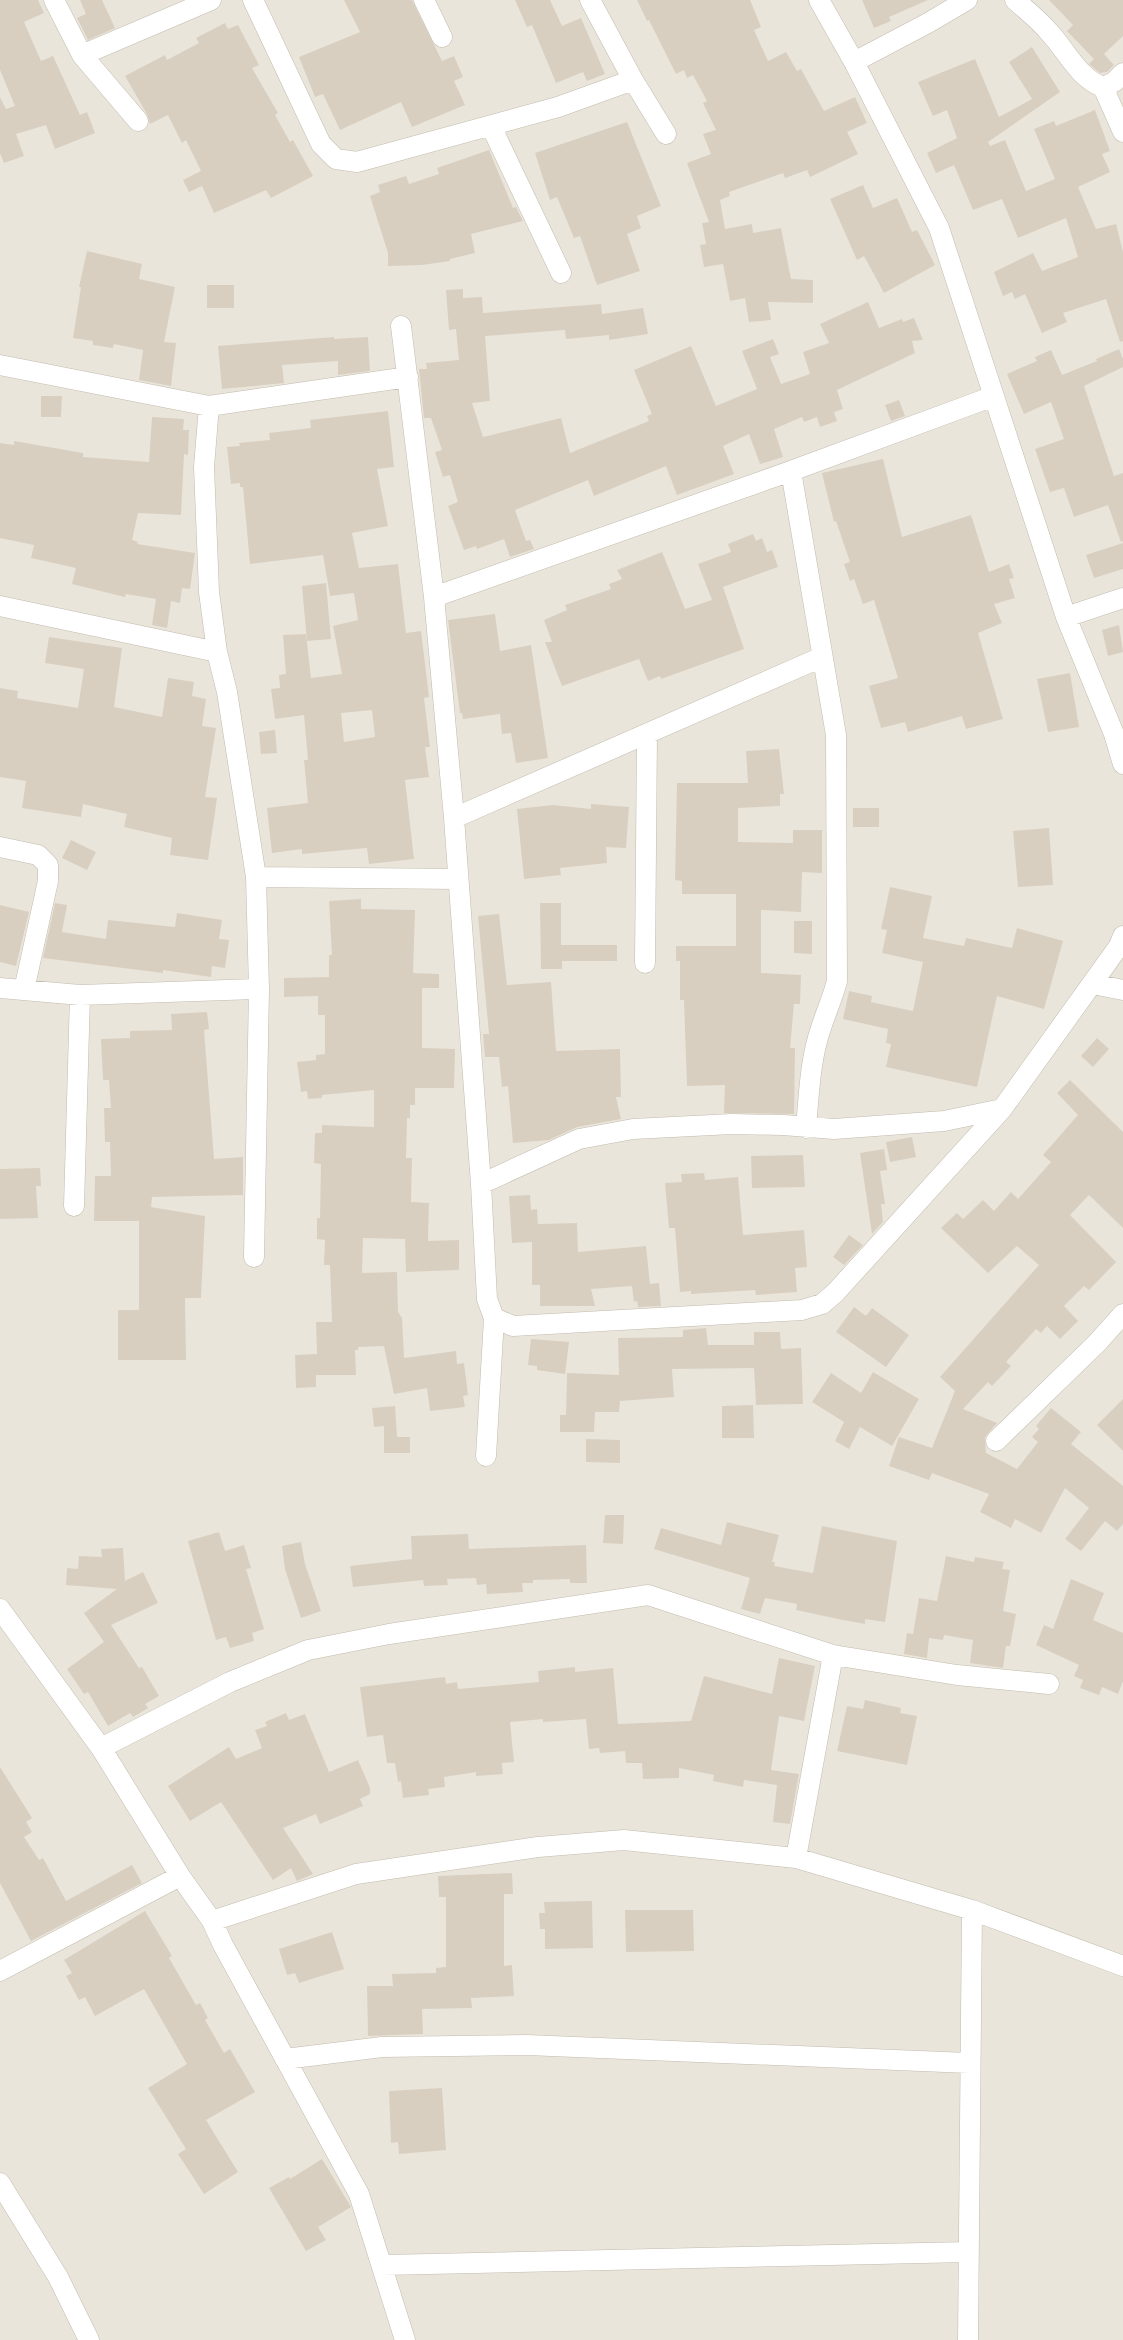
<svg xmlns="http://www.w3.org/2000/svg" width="1123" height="2340" viewBox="0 0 1123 2340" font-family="Lato,sans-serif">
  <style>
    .residential { fill: #eae5da }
    .building { fill: #d8cfc1; fill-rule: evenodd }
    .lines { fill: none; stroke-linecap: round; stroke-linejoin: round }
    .street-casing { stroke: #c2bbae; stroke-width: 21 }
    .street { stroke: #fff; stroke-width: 20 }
  </style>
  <rect width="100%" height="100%" fill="#f6f3ec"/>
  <path class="residential" d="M0,0H1123V2340H0Z"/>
  <path class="building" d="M0,0H38L44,13L24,22L41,61L53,56L80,115L87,112L95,133L55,149L46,125L16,134L24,156L4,163L0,153V97L6,109L15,106L0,70Z
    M80,0H102L115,28L88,40L77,18L86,14Z
    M344,0H412L442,61L454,56L463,77L454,81L465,105L412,127L401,102L340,130L323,94L315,97L299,57L360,32Z
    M515,0H550L562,26L581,18L605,74L587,81L583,72L556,83L532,25L527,27Z
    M637,0H750L761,27L754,30L768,61L786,52L797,71L801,69L824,111L855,97L867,123L847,132L858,154L810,177L807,170L785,178L783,173L729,192L730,196L720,200L725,229L752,224L753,233L781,228L791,279L813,280V303L768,302L771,320L749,322L745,298L730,301L723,264L704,267L700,245L706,244L702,223L709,222L687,163L711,154L703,134L716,130L703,103L707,101L693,75L687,78L684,70L676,74L649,20L647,21Z
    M862,0H928L889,17L891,21L874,28Z
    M1049,0H1123V36L1104,54L1114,65L1107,72L1100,73L1089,64L1094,59L1067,31L1073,25Z
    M225,23L228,29L238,25L259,65L252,68L278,113L275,115L290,142L293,140L313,176L271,198L266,190L214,213L202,186L189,192L183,180L201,171L186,140L182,143L168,115L150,124L147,114L125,76L165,55L167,60L199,43L196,38Z
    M1032,47L1060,92L988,142L990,146L1005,140L1026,191L1055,179L1034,129L1054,121L1056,126L1095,110L1110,151L1102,154L1110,172L1078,187L1096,229L1116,224L1123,252V341L1120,342L1106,299L1063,313L1067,322L1042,333L1025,294L1015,299L1012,292L1003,296L994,272L1033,253L1042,271L1078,257L1066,218L1018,238L1002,199L973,210L954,165L936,173L927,153L957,138L947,110L933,116L918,82L975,59L999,117L1032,99L1009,62Z
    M627,122L661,206L637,216L641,228L627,234L640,271L597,285L580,236L574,238L557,197L550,200L535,153Z
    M489,150L513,208L516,207L523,221L471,234L475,253L450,259V261L422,265L388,266V253L370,196L380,192L378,185L406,176L409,184L439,174L437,168Z
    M863,185L873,208L897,198L912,232L917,230L935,265L884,293L864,256L857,260L830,199Z
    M87,251L142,264L139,279L175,287L164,342L176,343L171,386L139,380L143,350L114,344L113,348L93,345V341L73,338L81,287H79Z
    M207,285H234V308H207Z
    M463,289V298L482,297L483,313L601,304L602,314L643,308L648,334L609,340V335L566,339L565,330L485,336L490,401L472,403L483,437L561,418L570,453L649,421L647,416L652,414L634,370L691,346L716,406L757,389L742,351L773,339L779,354L770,357L781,384L810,374L803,352L829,343L820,324L868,302L879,328L902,319L903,322L914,318L923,340L912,341L915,353L837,390L843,409L834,412L837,421L820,427L817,417L804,422L802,417L774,429L783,457L760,464L749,434L723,446L734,474L677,495L666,466L594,496L588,480L515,510L526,541L530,540L534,549L510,557L504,539L477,549L476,546L464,550L448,506L458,502L450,475L443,477L435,452L442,450L431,418H424L419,369H427L426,363L459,360L456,329L449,330L446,290Z
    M334,337V339L368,337L370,371L338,375V361L282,365L284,383L222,389L218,346Z
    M1119,349L1123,359V367L1084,386L1114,476L1123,473V541L1121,542L1108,505L1074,517L1064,488L1050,492L1035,449L1064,439L1051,402L1024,414L1007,374L1037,361L1035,357L1051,350L1062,375L1097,361L1096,359Z
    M41,396H62L61,417H41Z
    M899,400L905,416L891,421L885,405Z
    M388,411L394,467L377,469L388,526L352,533L359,568L398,564L406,633L421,631L429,697L424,698L430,747H425L429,777L405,780L414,859L369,864L367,848L302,854V849L272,853L267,808L308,803L304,760H308L304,715L275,719L271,689L280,688L279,675L286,674L283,635L306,634L311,678L342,674L333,626L358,620L354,593L330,596L323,555L250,564L243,487H240V483L231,484L227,447L240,446L239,443L270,440L269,433L311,428L310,420ZM372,710L375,737L344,742L341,713Z
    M152,417L184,419L183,430H189L188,455L184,454L181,515L138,513L132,540L138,542L137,544L195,553L190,589L182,588L180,603L171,601L167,628L152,625L156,599L126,594L125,597L72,584L76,568L31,558L34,545L0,538V443L14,445V441L83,453V457L149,462Z
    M883,459L902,537L971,515L989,572L1009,564L1014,578L1009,579L1015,598L994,604L1002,623L978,633L1003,719L966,729L962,716L908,732L905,722L881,728L869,686L898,678L874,600L863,604L854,579L850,581L844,564L850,562L836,521L834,522L822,473Z
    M753,534L756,541L762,538L767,552L772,550L778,567L723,587L744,649L661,679L660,676L648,681L639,659L562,686L545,642H552L544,620L567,610L565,605L611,589L609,584L622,579L617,570L662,552L685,609L712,600L698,564L731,552L728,544Z
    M1123,543V569L1094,578L1086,555Z
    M326,583L331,639L307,641L302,586Z
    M495,614L500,651L531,645L548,758L516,763L511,733L502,734L500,714L463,719L462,713H460L448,620Z
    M1119,625L1123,652L1108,656L1102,630Z
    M49,637L122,648L114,707L162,717L168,678L194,682L192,696L206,699L202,726L216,728L205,797L217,798L208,860L170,855L172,838L124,827L127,814L83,804L81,817L22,808L26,781L0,777V688L18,691L17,698L78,708L84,669L45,663Z
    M1070,673L1079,727L1048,732L1037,679Z
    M275,730L277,753L261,754L259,732Z
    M779,749L784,794H780V806L738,808V842L793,843V830H822V873L802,872L801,912L761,910V973L801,975L800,1004H794L790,1048H795L794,1114L724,1113L725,1085L687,1086L684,1000H680V961H676V946H736V894H682V881L675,880L677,783H748L746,751Z
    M591,804L629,807L626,848L606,847L607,863L560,868L561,875L524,879L517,809L553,805L591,809Z
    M853,808H879V827H853Z
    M1049,828L1053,885L1018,887L1013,831Z
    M71,840L96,852L87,870L62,858Z
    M890,887L932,896L923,938L964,946L966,938L1012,948L1017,928L1063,941L1044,1009L997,996L977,1087L886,1067L891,1044L886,1043L888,1029L843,1019L849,991L872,996L871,1002L913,1011L923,962L882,953L887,930L881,929Z
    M361,899V909L415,910L413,973L439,974V988H422V1048L455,1049L454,1088H415V1105H410V1118H407L406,1158H412L411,1202L429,1203L428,1241L459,1240V1270L406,1272L405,1239L363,1238L362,1273L397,1272L398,1312L402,1318L404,1358L456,1351L457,1364L464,1363L468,1395L463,1396L465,1407L430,1411L427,1388L394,1394L384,1346L358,1347V1350H355L356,1375H316V1387L296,1388L295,1355L317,1354L316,1322H332L330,1265H324L325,1240L317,1239V1218H320L321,1164L314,1163L315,1133H322V1125L374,1127V1090L322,1095V1098L308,1099L307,1091L301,1092L297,1062L316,1060V1055L325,1054V1015H318V996L284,997V978L329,977V955H332L329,901Z
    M55,903L67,905L62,932L106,939L108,920L175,927L177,913L222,920L219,939L229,940L225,968L212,966L211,977L163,970V973L43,958Z
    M540,903H561V945H617V961H562V969H541Z
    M0,905L29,912L16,966L0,962Z
    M499,914L507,985L551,982L556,1051L620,1049L621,1097H616L621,1119L577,1127L549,1140L513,1143L508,1086L502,1087L499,1057H485L483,1034H489L478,916Z
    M794,921H812V954L794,953Z
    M207,1012L209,1029L204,1030L214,1159L243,1157V1195L152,1197L151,1207L205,1216L201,1298H185L186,1360H118V1310H139V1221H94L95,1176H111L110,1142H105L104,1108H111L109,1080H103L101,1039L130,1038V1031L172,1030L171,1014Z
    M1097,1038L1109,1049L1093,1067L1081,1056Z
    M1070,1080L1123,1132V1228L1089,1195L1070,1215L1116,1262L1089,1290L1084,1286L1064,1306L1078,1321L1060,1339L1047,1326L1041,1333L1036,1329L1006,1362L1011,1366L992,1386L988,1382L963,1409L997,1423L985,1437L986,1453L1017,1469L1038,1442L1032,1437L1039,1429L1036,1426L1051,1408L1081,1432L1071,1444L1123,1486V1524L1117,1531L1105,1521L1081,1551L1065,1539L1089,1508L1065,1488L1041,1533L1015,1519L1011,1528L980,1512L989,1494L932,1473L929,1480L889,1466L899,1437L932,1448L955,1391L940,1377L1039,1265L1017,1246L988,1273L941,1228L957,1213L963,1219L983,1200L994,1211L1011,1192L1018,1199L1051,1162L1043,1155L1078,1115L1057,1093Z
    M912,1137L916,1157L890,1162L886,1142Z
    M884,1149L887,1170L880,1171L885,1204H881L883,1222L872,1234L860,1153Z
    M803,1155L805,1187L752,1188L751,1156Z
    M40,1168L41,1186H36L38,1218L0,1219V1169Z
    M704,1173L705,1180L738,1177L743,1235L804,1230L807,1267L795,1268L797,1292L756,1295L755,1290L691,1294V1291L680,1292L675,1228H669L665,1183L682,1182L681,1174Z
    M530,1195L531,1210L537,1209L538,1224L577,1223L578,1252L646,1246L650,1284L659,1283L661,1306L638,1307L637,1301L634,1302L632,1286L591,1289L595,1306H540V1285H532V1242L512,1243L509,1196Z
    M849,1235L863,1245L844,1265L833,1257Z
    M854,1307L866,1316L872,1308L909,1335L886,1367L836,1332Z
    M706,1328L708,1345H754V1332H780L781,1349L801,1348L803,1404L756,1405L754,1368L672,1369L674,1397L620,1401L619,1412H595L594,1432H560V1415H566L567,1373L619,1375L618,1338L683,1337V1330Z
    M531,1339L569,1342L565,1374L537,1370V1366L528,1365Z
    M873,1372L919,1399L892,1446L860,1427L849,1449L835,1441L844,1422L812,1402L831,1373L861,1393Z
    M1123,1399V1451L1097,1425Z
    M753,1405L754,1438H722V1406Z
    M395,1406L397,1437H410V1453H384V1426L374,1427L372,1408Z
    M586,1439L620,1440V1463L586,1462Z
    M605,1515H624L623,1544L603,1543Z
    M727,1522L779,1535L772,1562H775L774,1566L813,1573L822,1526L897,1541L885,1622L865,1619V1624L843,1620L796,1610L797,1604L765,1598L760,1614L741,1609L750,1578L654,1549L661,1528L721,1545Z
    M219,1532L225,1551L244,1545L251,1568L246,1569L264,1629L252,1633L254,1641L230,1648L226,1637L216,1640L188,1541Z
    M468,1534L469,1549L586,1545L587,1583H570V1579L533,1580V1583H522L523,1592L487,1594L486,1584L477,1585L476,1578L447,1579L448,1585L424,1586L423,1580L353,1587L350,1566L412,1559L411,1536Z
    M301,1542L305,1564L321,1611L301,1618L285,1569L282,1546Z
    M123,1548L125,1581L143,1572L158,1603L111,1625L139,1668L142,1667L159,1696L145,1704L148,1708L133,1717L130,1713L108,1726L88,1692L84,1694L67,1669L104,1642L84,1613L117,1589L66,1585L67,1568L78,1569L79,1556L102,1557L101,1549Z
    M946,1556L974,1562L975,1557L1004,1562L1002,1569L1010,1570L1003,1611L1016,1614L1010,1646H1006L1003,1668L970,1663L973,1640L944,1635L943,1640L929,1638L927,1658L904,1654L907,1633L913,1634L919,1598L937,1601Z
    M1071,1579L1104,1593L1093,1620L1123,1633V1681L1118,1694L1102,1687L1099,1695L1080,1688L1083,1680L1074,1676L1079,1665L1036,1645L1044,1625L1053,1629Z
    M779,1658L815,1666L804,1721L779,1716L771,1770L799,1774L790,1824L773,1822L777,1785L744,1780L743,1787L713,1781L714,1775L679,1768V1778L643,1779L642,1763H626L625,1751L600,1753L599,1748L589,1749L586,1719L543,1722V1719L510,1722L514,1762L502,1763L503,1774L476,1776V1772L444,1777L445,1787L428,1789L429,1795L403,1798L401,1781L398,1782L395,1763H387L383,1735L367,1737L360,1687L445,1677L446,1684L457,1682L458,1689L539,1682L538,1671L575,1667V1672L613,1668L618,1724L691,1721L704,1676L772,1694Z
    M865,1700L901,1708L900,1713L917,1716L907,1765L837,1751L847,1706L863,1709Z
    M286,1713L289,1720L305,1714L329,1772L358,1760L370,1788V1794L360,1799L363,1806L320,1824L316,1814L283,1828L313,1874L297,1881L291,1868L273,1880L221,1802L190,1821L168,1786L229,1747L236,1759L262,1748L255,1730L267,1726L265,1722Z
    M0,1767L32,1818L26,1822L32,1832L24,1837L39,1860L43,1858L66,1901L132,1865L142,1883L31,1941L0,1883Z
    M512,1873L513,1894H504V1966L512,1965L514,1996L471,1998L472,2008L422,2009L423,2034L368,2036L367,1986H393L392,1974L436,1973V1968L446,1967V1897H439L438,1876Z
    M592,1901L593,1948L545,1949V1929H540L539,1913H545L544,1902Z
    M625,1910H693L694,1951L626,1952Z
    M145,1911L172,1956L169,1958L196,2005L200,2003L208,2018L205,2020L224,2053L230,2049L255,2092L206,2120L238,2172L204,2194L178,2154L186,2149L148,2088L187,2064L144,1989L95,2016L85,1997L79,2000L66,1976L72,1973L64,1960Z
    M332,1932L344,1969L299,1983L295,1973L287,1975L279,1949Z
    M442,2088L446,2150L399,2154L398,2142L391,2143L389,2091Z
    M322,2159L351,2207L318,2227L326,2240L306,2251L269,2188L289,2177L290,2179Z"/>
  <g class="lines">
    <g class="street-casing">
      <path id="street" d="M54,0L82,55L138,121
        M253,0L321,144L336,159L357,162L558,107L633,80
        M424,0L442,37
        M590,0L633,80L666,134
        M819,0L854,62L939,228L1066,617L1114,734L1123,764
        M1015,0C1026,10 1039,20 1049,32C1067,51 1078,78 1103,87L1114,82L1123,73
        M82,55L211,0
        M854,62L928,23L967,0
        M1103,87L1123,132
        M491,126L561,273
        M401,326L434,597L454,818L481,1184L487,1299L494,1318L513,1326L802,1310L822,1304L835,1293L1002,1109L1119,946L1123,936
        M0,365L209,406L408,377
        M209,406L204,467L209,592L217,652L227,692L256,877L259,989L254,1257
        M791,471L836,735L837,981C833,997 826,1012 821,1028C810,1059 809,1095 806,1128
        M434,597L791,471L994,396
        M0,606L217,652
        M1066,617L1123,598
        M454,818L822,657
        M0,847L38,855L48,865V881L24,990
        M256,877L458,879
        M645,963L647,734
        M1092,984L1123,990
        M0,988L80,995L259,989
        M481,1184L579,1139L633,1129L732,1124L783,1125L834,1129L944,1121L1002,1109
        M74,1206L80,995
        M996,1441L1097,1343L1123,1314
        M486,1456L494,1318
        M0,1609L101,1748L180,1876L212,1921L223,1945L359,2194L405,2340
        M101,1748L230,1682L308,1650L389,1634L648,1595L833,1655L957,1675L1049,1684
        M796,1858L833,1655
        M212,1921L356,1874L538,1847L624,1840L796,1858L972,1910L1123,1966
        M0,1971L180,1876
        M285,2059L382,2047L527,2045L969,2063
        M0,2183L58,2277L89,2340
        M383,2265L969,2252
        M968,2340L972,1910"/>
    </g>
    <use href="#street" class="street"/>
  </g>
</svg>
